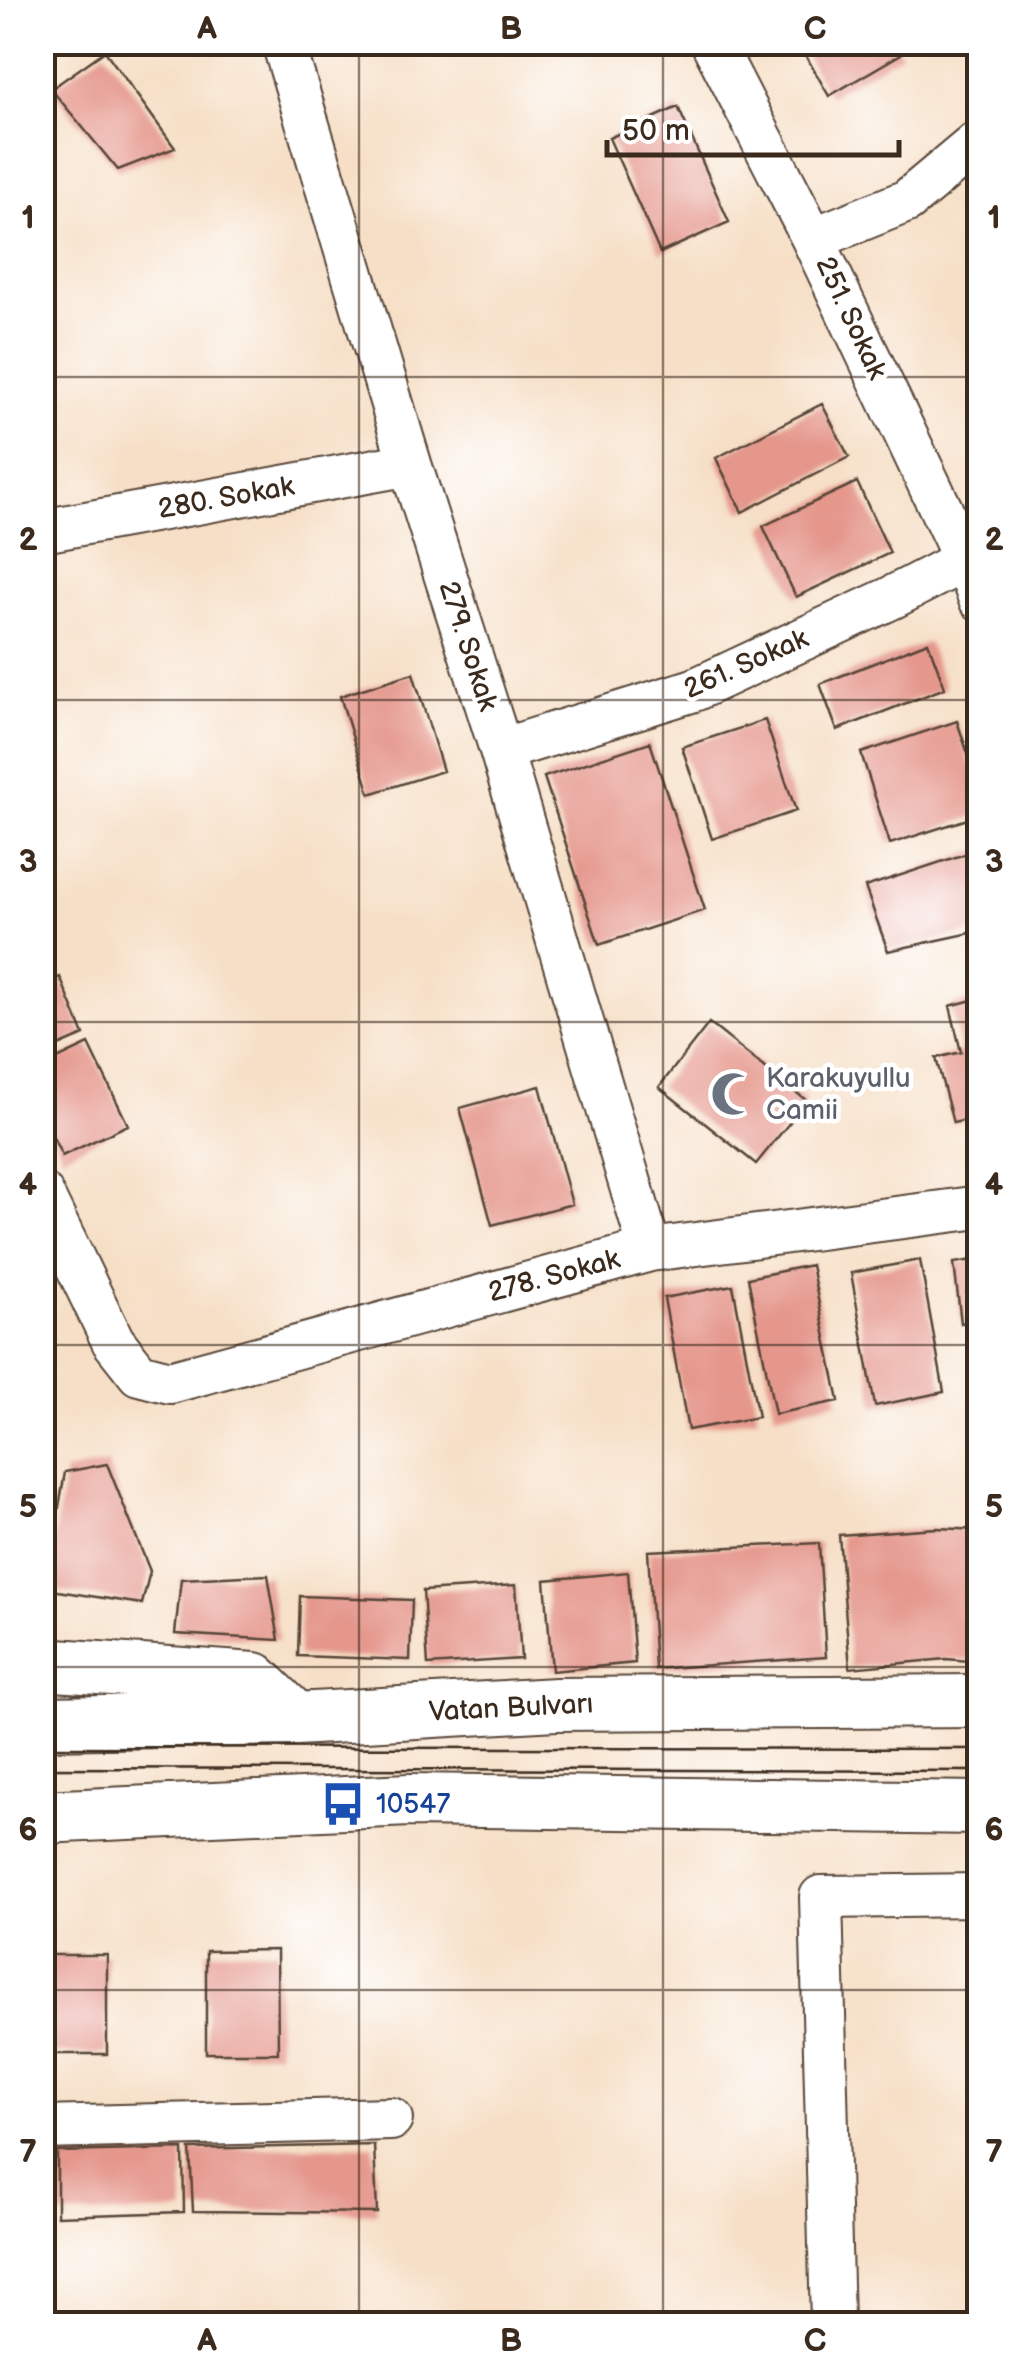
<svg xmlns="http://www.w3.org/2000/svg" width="1022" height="2367" viewBox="0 0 1022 2367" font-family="'Balsamiq Sans',sans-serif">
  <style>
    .building { fill: #e5978c }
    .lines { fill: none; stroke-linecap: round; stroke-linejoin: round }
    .minor-casing { stroke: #574537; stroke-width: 46 }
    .major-casing { stroke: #574537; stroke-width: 56 }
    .minor { stroke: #fff; stroke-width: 42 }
    .major { stroke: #fff; stroke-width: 52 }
    .tram { stroke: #3b2a1e; stroke-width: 2.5 }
    .grid { fill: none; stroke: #3b2a1e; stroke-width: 2.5; stroke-opacity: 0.55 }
    .labels { text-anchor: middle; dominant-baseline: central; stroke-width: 9; stroke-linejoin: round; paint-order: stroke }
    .street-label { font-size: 28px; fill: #3b2a1e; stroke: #fff }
    .worship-label { font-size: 28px; fill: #5b616d; stroke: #fff; text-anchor: start }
    .transit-label { font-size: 28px; fill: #164399; stroke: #fff; text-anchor: start }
    .neatline { fill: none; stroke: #3b2a1e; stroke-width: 4 }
    .grid-label { font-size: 32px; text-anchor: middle; font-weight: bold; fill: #3b2a1e }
  </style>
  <rect width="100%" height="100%" fill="#fff"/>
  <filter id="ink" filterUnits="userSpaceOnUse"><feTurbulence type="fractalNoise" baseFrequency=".01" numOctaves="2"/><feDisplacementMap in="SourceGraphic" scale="20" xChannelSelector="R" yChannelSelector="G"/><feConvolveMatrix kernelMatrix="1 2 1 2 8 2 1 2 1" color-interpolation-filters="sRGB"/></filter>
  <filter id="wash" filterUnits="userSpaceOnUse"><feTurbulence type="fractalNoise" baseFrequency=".0048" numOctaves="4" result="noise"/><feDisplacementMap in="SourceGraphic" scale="40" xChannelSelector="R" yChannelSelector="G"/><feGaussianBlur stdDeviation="2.25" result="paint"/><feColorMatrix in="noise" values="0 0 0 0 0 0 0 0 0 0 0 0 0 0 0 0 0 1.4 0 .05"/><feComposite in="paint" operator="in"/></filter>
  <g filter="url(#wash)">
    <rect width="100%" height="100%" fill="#f6dfc6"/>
    <g id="blocks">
      <path class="building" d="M798,42H894L901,54L829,96Z
        M105,51L175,148L118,170L51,89Z
        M678,107L729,222L660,253L609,138Z
        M822,404L849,457L742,512L716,458Z
        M857,482L890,553L796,597L763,526Z
        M928,642L945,688L837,730L820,684Z
        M413,673L443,771L370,794L340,696Z
        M765,720L796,811L712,839L682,747Z
        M957,721L980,790V815L890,844L861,753Z
        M650,742L705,910L599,945L544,777Z
        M980,849V931L888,951L865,887Z
        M60,977L84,1035L42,1053V984Z
        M980,998V1117L953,1123L936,1058L961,1052L950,1006Z
        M709,1023L807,1101L756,1164L659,1087Z
        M89,1044L128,1125L62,1156L42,1114V1066Z
        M540,1086L572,1204L492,1225L460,1108Z
        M980,1259V1320L961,1323L954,1263Z
        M920,1260L944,1392L875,1406L851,1273Z
        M811,1265L839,1401L775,1414L748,1278Z
        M733,1285L758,1417L688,1430L664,1298Z
        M107,1464L150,1571L142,1604L45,1589L65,1472Z
        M936,1528L980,1530V1662L946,1659L850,1668L839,1535Z
        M819,1543L826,1657L655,1669L648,1551Z
        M628,1572L635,1663L552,1671L545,1580Z
        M268,1575L279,1640L175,1634L181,1579Z
        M516,1585L521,1659L428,1665L423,1591Z
        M300,1596L412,1600L410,1660L298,1656Z
        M277,1950L278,2053H206V1951Z
        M42,1955H107V2054H44Z
        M374,2145L377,2213L193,2211L190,2149Z
        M183,2149L184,2212L57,2216V2152Z"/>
    </g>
  </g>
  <g filter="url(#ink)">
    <use href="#blocks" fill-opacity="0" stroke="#574537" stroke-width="2.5"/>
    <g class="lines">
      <g class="minor-casing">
        <path id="minor" d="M283,42L410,464L501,750L650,1250
          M712,42L813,239L965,560L980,599
          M813,239L907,201L980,140
          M42,531L410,464
          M501,750L694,690L891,598L980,552
          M42,1194L113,1341L139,1374L170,1382L650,1250L980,1207
          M42,2128L391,2119
          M832,2324L821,1897L980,1895"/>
      </g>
      <g class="major-casing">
        <path id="major" d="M42,1664L254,1679L296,1719
          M42,1723L296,1719L556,1704L980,1701
          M42,1817L409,1800L980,1808"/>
      </g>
      <use href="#minor" class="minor"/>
      <use href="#major" class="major"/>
      <path class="tram" d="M42,1747L980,1749
        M42,1768L980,1771"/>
    </g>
  </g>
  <path class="grid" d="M359,42V2324M663,42V2324M42,377H980M42,700H980M42,1022H980M42,1345H980M42,1667H980M42,1990H980"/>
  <defs>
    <g id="mosque-bare" transform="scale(3.45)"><path d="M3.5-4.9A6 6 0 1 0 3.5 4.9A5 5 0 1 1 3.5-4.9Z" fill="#6b7280" stroke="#fff" stroke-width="2.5" paint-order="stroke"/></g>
    <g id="bus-bare" transform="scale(3.45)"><path d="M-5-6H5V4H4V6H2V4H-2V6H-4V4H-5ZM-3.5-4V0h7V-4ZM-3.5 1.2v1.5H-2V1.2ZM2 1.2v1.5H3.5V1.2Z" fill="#1a4fb4" stroke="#fff" stroke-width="2.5" paint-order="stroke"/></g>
  </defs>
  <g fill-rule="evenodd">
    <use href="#mosque-bare" x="733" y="1094"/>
    <use href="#bus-bare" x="343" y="1804"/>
  </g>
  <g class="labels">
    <g class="street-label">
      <text transform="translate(851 318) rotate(65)">251. Sokak</text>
      <text transform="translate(226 498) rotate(-10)">280. Sokak</text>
      <text transform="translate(468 646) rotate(72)">279. Sokak</text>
      <text transform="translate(746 664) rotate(-24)">261. Sokak</text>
      <text transform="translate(554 1276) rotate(-15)">278. Sokak</text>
      <text transform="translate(511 1708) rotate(-3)">Vatan Bulvarı</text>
    </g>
    <g class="worship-label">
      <text x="766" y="1078">Karakuyullu<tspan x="766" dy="32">Camii</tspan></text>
    </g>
    <g class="transit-label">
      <text x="376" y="1804">10547</text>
    </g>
  </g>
  <rect width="1022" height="2367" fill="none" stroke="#fff" stroke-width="110"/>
  <path d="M607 140v15h292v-15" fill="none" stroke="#3b2a1e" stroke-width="5"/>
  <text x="622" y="140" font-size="30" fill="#3b2a1e" stroke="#ffffff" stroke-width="8" paint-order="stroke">50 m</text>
  <rect x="55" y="55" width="912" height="2257" class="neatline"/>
  <g class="grid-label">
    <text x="207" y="39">A</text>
    <text x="511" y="39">B</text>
    <text x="815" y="39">C</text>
    <text x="28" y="228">1</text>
    <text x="994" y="228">1</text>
    <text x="28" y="550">2</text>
    <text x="994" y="550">2</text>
    <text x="28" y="872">3</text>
    <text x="994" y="872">3</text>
    <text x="28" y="1195">4</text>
    <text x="994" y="1195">4</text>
    <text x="28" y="1517">5</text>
    <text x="994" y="1517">5</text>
    <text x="28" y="1840">6</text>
    <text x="994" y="1840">6</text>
    <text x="28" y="2162">7</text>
    <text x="994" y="2162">7</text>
    <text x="207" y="2351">A</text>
    <text x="511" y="2351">B</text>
    <text x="815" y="2351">C</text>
  </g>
</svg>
